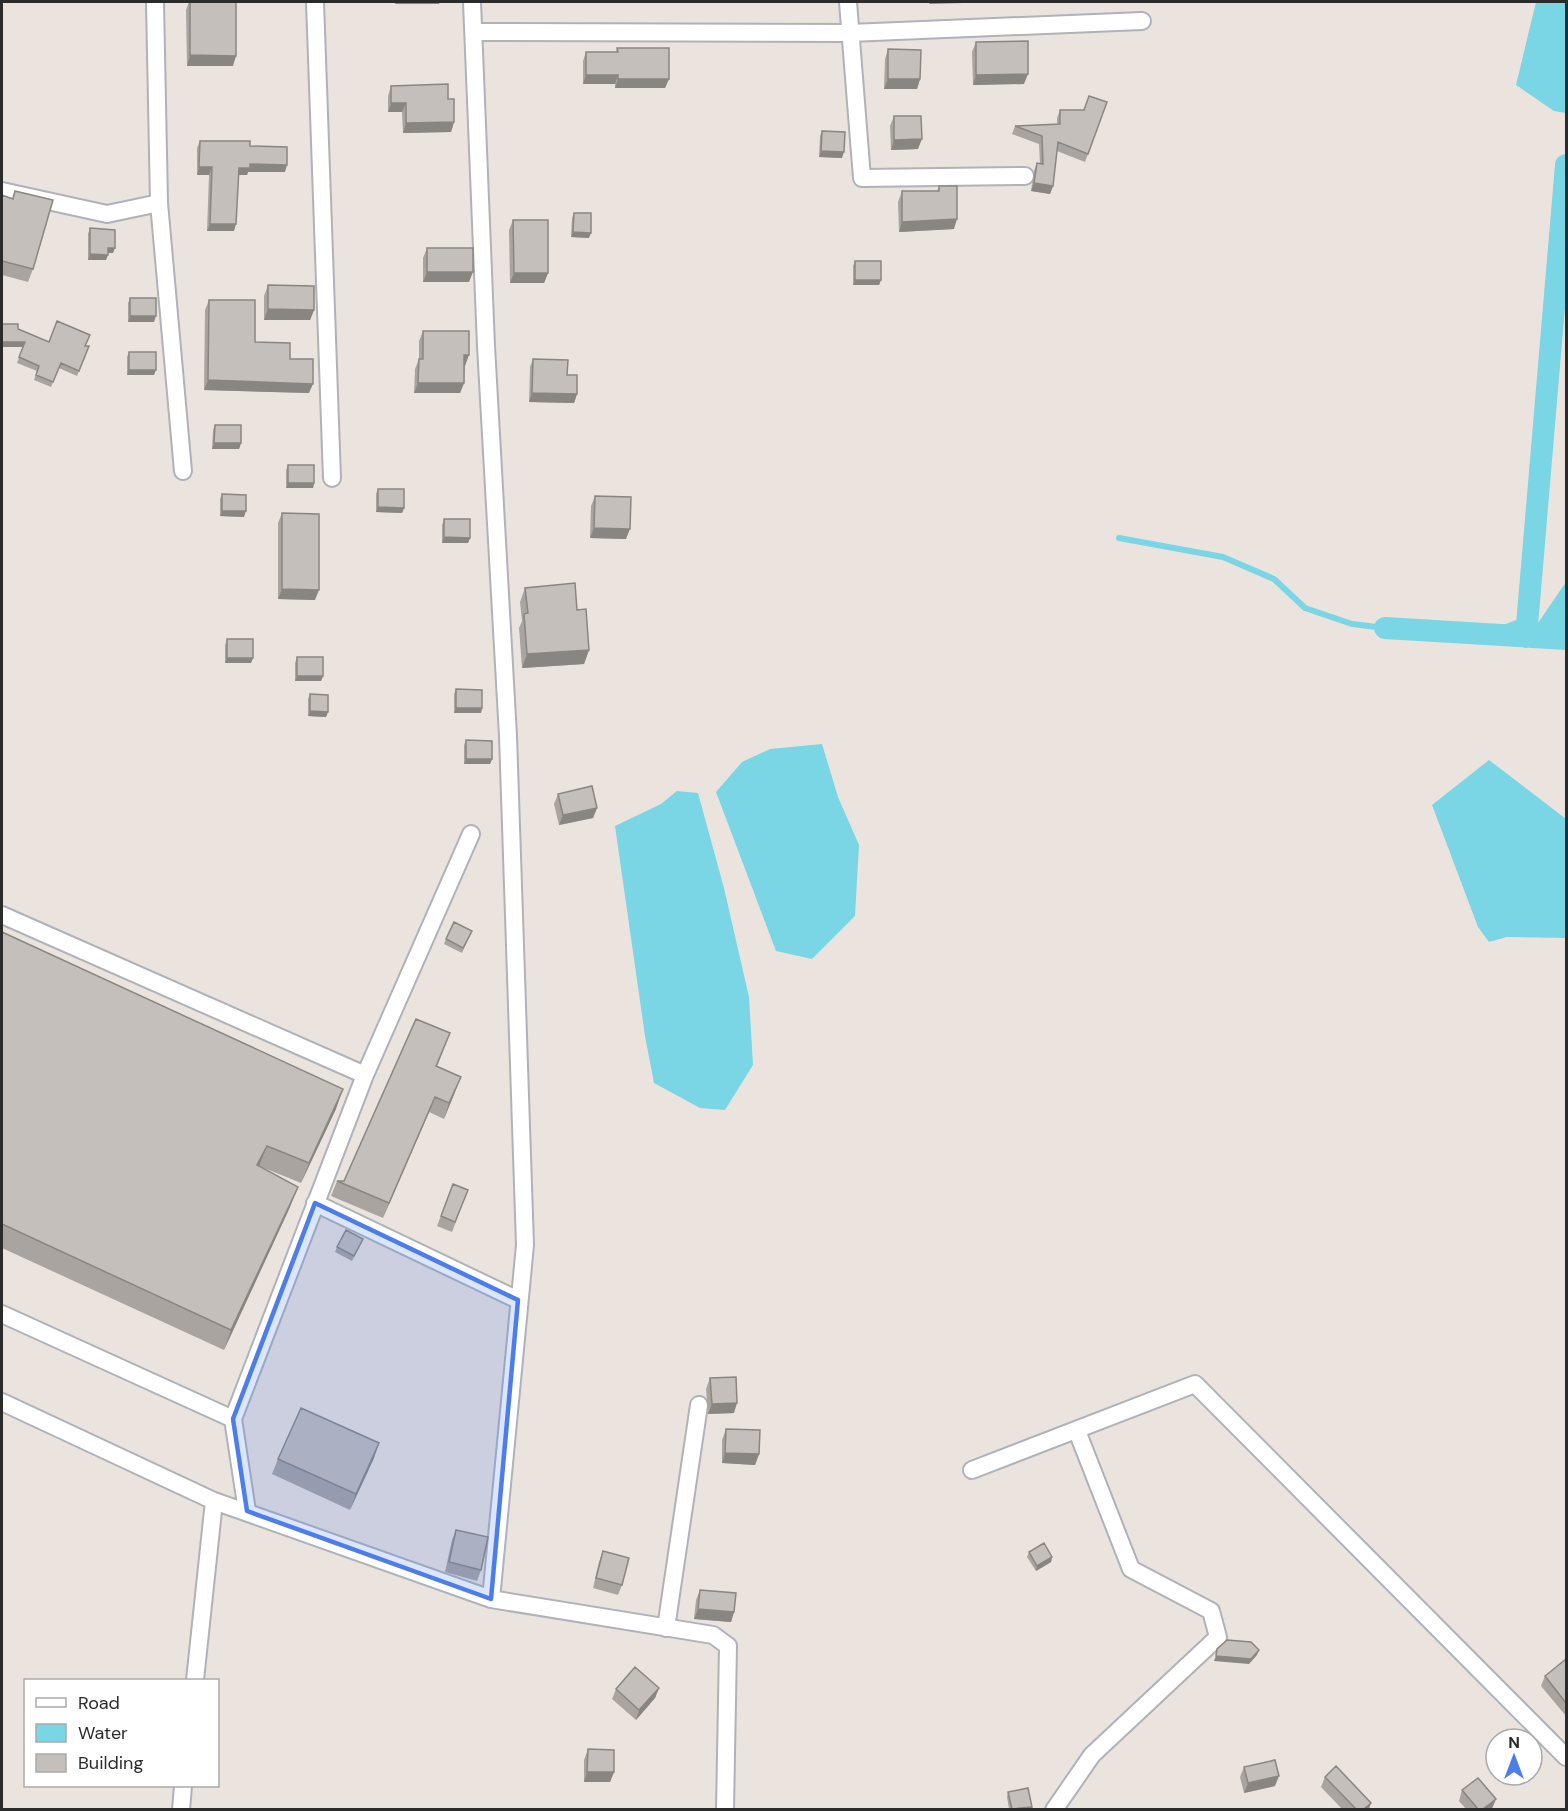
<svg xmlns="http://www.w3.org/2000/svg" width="1568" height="1811" viewBox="0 0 1568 1811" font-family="'DM Sans',sans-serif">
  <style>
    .water { fill: #7ad5e5 }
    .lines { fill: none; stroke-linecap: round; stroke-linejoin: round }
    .stream { stroke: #7ad5e5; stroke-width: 6 }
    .canal { stroke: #7ad5e5; stroke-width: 22 }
    .street-casing { stroke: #afb2ba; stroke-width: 20 }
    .street { stroke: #fff; stroke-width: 16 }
    .wall { fill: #a9a4a0 }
    .shaded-wall { fill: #898682 }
    .building { fill: #c4bfba; stroke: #898682; stroke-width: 1.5 }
    .marked { fill: #4c7deb; fill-opacity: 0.2; stroke: #4c7deb; stroke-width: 4.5; stroke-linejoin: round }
  </style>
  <rect width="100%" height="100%" fill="#ebe4de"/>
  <path class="water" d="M1536,2H1566V113L1554,111L1516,85Z
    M1566,582V648L1503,643V625L1522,618L1538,623Z
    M822,744L838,797L859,845L855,916L812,959L776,951L716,792L742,762L770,749Z
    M1489,760L1566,819V938L1507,937L1489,942L1478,927L1432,805Z
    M677,791L698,793L724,888L749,997L753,1065L725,1110L700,1108L654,1083L645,1036L615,826L661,804Z"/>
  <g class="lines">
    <path class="stream" d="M1119,538L1223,557L1274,579L1305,608L1352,624L1385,628"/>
    <path class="canal" d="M1385,628L1566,639
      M1526,637L1566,165"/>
    <g class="street-casing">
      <path id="street" d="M155,2L159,203L183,471
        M315,2L332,478
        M848,2L862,178L1025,176
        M476,32L850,33L1142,21
        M2,191L107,214L159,203
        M2,915L365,1075
        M315,1203L518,1300
        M2,1314L233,1419
        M2,1402L214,1501L195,1680
        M972,1470L1195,1384L1566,1757
        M214,1501L491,1599L525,1245L508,736L486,346L472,2
        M247,1511L233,1419L365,1075L471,834
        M491,1599L713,1635L728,1646L725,1810
        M666,1628L699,1405
        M181,1810L183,1786
        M1054,1810L1092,1755L1218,1637L1211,1611L1131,1569L1077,1431"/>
    </g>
    <use href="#street" class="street"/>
  </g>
  <path class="wall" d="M189,2H236L233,66H187L186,10Z
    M976,42L1024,84L973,85L972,52Z
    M617,48L669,79L665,88H615V84H583V61L586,52H616Z
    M888,49L920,79L917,89H884L885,59Z
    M391,86L454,122L451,132L403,133L402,112H388V96Z
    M1107,102L1085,162L1057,151L1053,186L1050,194L1031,191L1034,171L1037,163L1040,164L1039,144L1012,134L1015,126L1057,124V118L1060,110H1084Z
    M894,116L918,149L891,150L890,126Z
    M822,131L842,158L819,157L820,136Z
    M200,141L250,146L285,172H248L247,175H238L234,231H207L209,175H197V148Z
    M939,186L954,229L899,232L898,202L902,191H937Z
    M15,191L33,269L28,282L2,275V195L12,199Z
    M574,213L589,238L571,237L572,218Z
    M513,220L548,273L544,283H510L509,230Z
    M90,228L113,253H108L106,260H88V234Z
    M427,248L469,282H423V258Z
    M855,261L881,280L879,285H853V266Z
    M268,285L314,310L310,320H264V296Z
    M130,298L154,322H128V303Z
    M209,300L255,342L290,359L309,393L204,390L205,310Z
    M2,324L18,329L49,342L90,335L85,346H89L77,376L59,368L51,387L34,380L37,371L17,363L23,347H2Z
    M423,331L465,366L464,383L460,393H414L415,369L419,359V341Z
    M129,352L154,375H127V357Z
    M533,359L567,375L577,394L574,403L529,402L530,367Z
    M215,425L241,443L239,449H212L213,430Z
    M288,465L314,483L313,488H286V470Z
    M378,489L404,508L402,513L376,512V494Z
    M222,494L244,517L220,516V499Z
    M595,496L626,539L590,538L591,506Z
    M282,513L315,600L278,599V523Z
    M444,519L470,538L468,543H442V525Z
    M525,588L577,610L589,650L584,664L522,668L519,628L522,621L520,602Z
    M227,639L253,658L251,663H225V645Z
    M297,657L323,676L321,681H295V663Z
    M456,689L482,708L481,713H454V694Z
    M310,694L328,712L326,717L308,716V699Z
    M466,740L492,759L490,764H464V745Z
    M558,794L597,808L593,818L559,825L554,804Z
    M472,931L462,953L444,944L446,939Z
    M2,932L336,1109L301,1183L259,1166L290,1207L224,1350L2,1248Z
    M450,1033L437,1067L455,1092L444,1119L429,1112L383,1218L331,1196L337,1181H344Z
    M453,1184L468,1190L452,1232L437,1226Z
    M363,1239L352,1261L335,1252L337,1247Z
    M710,1378L734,1413L708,1414L706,1389Z
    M726,1429L759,1454L755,1465L722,1463V1440Z
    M374,1458L350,1510L272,1474L278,1459Z
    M456,1530L481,1570L477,1581L445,1572L452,1540Z
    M603,1551L622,1585L618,1595L593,1588L599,1562Z
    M1029,1552L1052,1557L1051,1562L1036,1571L1027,1557Z
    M700,1590L734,1612L731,1622L694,1619L696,1600Z
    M1566,1660V1716L1541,1686L1545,1676Z
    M659,1688L655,1698L636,1720L612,1699L616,1689Z
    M588,1749L614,1772L610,1782H584V1760Z
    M1244,1767L1275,1786L1244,1793L1240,1777Z
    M1325,1777L1369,1809H1342L1321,1787Z
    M1462,1790L1492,1809H1466L1459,1801Z
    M1008,1792L1032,1807L1031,1809H1009L1007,1797Z"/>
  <path class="shaded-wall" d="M396,2H440L439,4H395Z
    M489,2H527L526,3H489Z
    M930,2H965L964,3L929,4Z
    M190,55L236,56L233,66H187Z
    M1028,74L1024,84L973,85L976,75Z
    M586,75H618L615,84H583Z
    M618,79H669L665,88H615Z
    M888,79H920L917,89H884Z
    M391,103H406L402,112H388Z
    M454,122L451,132L403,133L406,123Z
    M922,139L918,149L891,150L894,140Z
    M821,151L844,152L842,158L819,157Z
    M250,164L287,165L285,172H248L247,175H236L239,168Z
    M199,167H212L209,175H197Z
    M1034,183L1053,186L1050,194L1031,191Z
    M957,219L954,229L899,232L902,222Z
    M210,224H236L234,231H207Z
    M573,232L591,233L589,238L571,237Z
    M108,248H115L113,253H107Z
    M90,254L108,255L106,260H88Z
    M427,272H473L469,282H423Z
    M514,273H548L544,283H510Z
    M855,280H881L879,285H853Z
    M268,309L314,310L310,320H264Z
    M130,316H156L154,322H128Z
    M2,342H25L24,347H2Z
    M464,355H469L465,366H461Z
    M129,370H156L154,375H127Z
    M208,380L313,384L309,393L204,390Z
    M418,383H464L460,393H414Z
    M532,393L577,394L574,403L529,402Z
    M214,443H241L239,449H212Z
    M288,483H314L313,488H286Z
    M378,507L404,508L402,513L376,512Z
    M222,511H246L244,517L220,516Z
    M594,528L630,529L626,539L590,538Z
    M444,537L470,538L468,543H442Z
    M282,589L319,590L315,600L278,599Z
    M589,650L584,664L522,668L527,654Z
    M227,658H253L251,663H225Z
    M297,676H323L321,681H295Z
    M456,708H482L481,713H454Z
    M310,711L328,712L326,717L308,716Z
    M466,759H492L490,764H464Z
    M597,808L593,818L559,825L563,815Z
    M461,1077L455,1092L444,1119L449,1103Z
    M343,1089L336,1109L301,1183L309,1163Z
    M435,1097L429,1112L383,1218L389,1203Z
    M267,1146L259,1166L250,1185L257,1165Z
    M298,1187L290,1207L224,1350L231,1330Z
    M737,1403L734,1413L708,1414L712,1404Z
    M379,1443L374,1458L350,1510L356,1494Z
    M725,1453L759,1454L755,1465L722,1463Z
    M1052,1557L1051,1562L1036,1571L1037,1566Z
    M698,1609L734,1612L731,1622L694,1619Z
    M1259,1650L1257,1655L1249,1664L1214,1661L1216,1656Z
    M659,1688L655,1698L636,1720L639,1710Z
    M587,1772H614L610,1782H584Z
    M1279,1776L1275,1786L1244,1793L1248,1783Z
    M1496,1799L1492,1809H1483Z
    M1371,1803L1369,1809H1364Z
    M1032,1807L1031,1809H1015Z"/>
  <path class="building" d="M190,2H236V56L190,55Z
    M1028,41V74L976,75V42Z
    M617,48H669V79H618V75H586V52H618Z
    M888,49L921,50L920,79H888Z
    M448,84V99H454V122L406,123V103H391V86Z
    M1089,96L1107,102L1088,154L1058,142L1053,186L1034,183L1037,163L1043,164L1042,136L1015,126L1060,124V110H1084Z
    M894,116H921L922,139L894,140Z
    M822,131L845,132L844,152L821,151Z
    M200,141H250V146L287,147V165L250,164V168H239L236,224H210L212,167H199Z
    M939,186H957V219L902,222V191H939Z
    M15,191L53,200L33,269L2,261V195L13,199Z
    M574,213H591V233L573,232Z
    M513,220H548V273H514Z
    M90,228L115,230V248H108V255L90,254Z
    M427,248H473V272H427Z
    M855,261H881V280H855Z
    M268,285L314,286V310L268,309Z
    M130,298H156V316H130Z
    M209,300H255V342L290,343V359H313V384L208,380Z
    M57,321L90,335L85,346H89L79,371L61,363L53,382L36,375L39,366L19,357L25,342H2V324H18V329L49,342Z
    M423,331H469V355H464V383H418L419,359H423Z
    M129,352H156V370H129Z
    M533,359L568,360L567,375H577V394L532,393Z
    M215,425H241V443H214Z
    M288,465H314V483H288Z
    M378,489H404V508L378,507Z
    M222,494L246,495V511H222Z
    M595,496L631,497L630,529L594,528Z
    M282,513L319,514V590L282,589Z
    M444,519H470V538L444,537Z
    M575,583L577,610L586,609L589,650L527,654L524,614L528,613L525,588Z
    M227,639H253V658H227Z
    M297,657H323V676H297Z
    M456,689L482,690V708H456Z
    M310,694L328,695V712L310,711Z
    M466,740L492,741V759H466Z
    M592,786L597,808L563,815L558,794Z
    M454,922L472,931L463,948L446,939Z
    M2,932L343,1089L309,1163L267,1146L257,1165L298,1187L231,1330L2,1224Z
    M416,1019L450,1033L436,1066L461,1077L449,1103L435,1097L389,1203L337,1181H344Z
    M453,1184L468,1190L455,1222L441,1216Z
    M346,1230L363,1239L354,1256L337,1247Z
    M736,1377L737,1403L712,1404L710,1378Z
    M301,1408L379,1443L356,1494L278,1459Z
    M726,1429L760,1430L759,1454L725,1453Z
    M456,1530L488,1537L481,1570L449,1562Z
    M1044,1543L1052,1557L1037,1566L1029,1552Z
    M603,1551L629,1558L622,1585L596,1578Z
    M700,1590L736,1593L734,1612L698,1609Z
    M1227,1640L1251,1642L1259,1650L1251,1659L1216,1656L1217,1649Z
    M1566,1659V1703L1545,1676Z
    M635,1667L659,1688L639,1710L616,1689Z
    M588,1749L614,1750V1772H587Z
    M1275,1760L1279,1776L1248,1783L1244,1767Z
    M1336,1766L1371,1803L1364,1809H1356L1325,1777Z
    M1478,1778L1496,1799L1483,1809H1478L1462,1790Z
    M1028,1788L1032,1807L1012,1809L1008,1792Z"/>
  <path class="marked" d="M315,1203L518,1300L491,1599L247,1511L233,1419Z"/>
  <rect width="1568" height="1811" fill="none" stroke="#2b2b2b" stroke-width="6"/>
  <rect x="24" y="1679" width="195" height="108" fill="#ffffff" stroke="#aaaaaa" stroke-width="1.5"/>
  <rect x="36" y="1698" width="30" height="9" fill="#ffffff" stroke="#aaaaaa" stroke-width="1.5"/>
  <text x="78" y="1709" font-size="18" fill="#2b2b2b">Road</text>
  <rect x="36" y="1724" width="30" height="18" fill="#7ad5e5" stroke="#aaaaaa" stroke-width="1.5"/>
  <text x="78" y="1739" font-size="18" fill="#2b2b2b">Water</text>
  <rect x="36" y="1754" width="30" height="18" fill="#c4bfba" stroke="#aaaaaa" stroke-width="1.5"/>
  <text x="78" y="1769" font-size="18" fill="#2b2b2b">Building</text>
  <g transform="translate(1514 1757)"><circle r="28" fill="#ffffff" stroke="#aaaaaa" stroke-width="1.5"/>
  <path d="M0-4.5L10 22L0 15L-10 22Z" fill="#4c7deb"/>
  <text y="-9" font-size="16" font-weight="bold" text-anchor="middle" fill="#2b2b2b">N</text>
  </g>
</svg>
